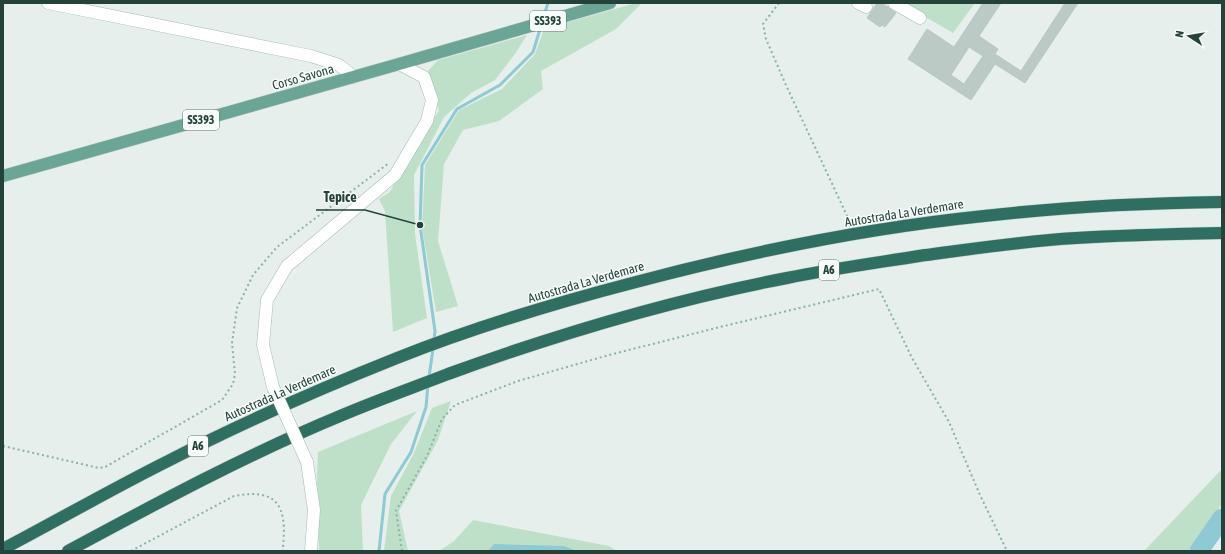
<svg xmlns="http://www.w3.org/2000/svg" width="1225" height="554" viewBox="0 0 1225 554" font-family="'Asap Condensed',sans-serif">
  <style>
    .green { fill: #bfe0c8 }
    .water { fill: #8ec9d4 }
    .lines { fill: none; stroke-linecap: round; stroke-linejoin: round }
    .stream { stroke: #8ec9d4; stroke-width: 3 }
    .river { stroke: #8ec9d4; stroke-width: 19 }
    .building { fill: #bbcac4; stroke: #b8c9c2; fill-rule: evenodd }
    .minor-casing { stroke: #a8b8b2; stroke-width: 13 }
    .major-casing { stroke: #c2cac8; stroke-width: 13 }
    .highway-casing { stroke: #c2cac8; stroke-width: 13 }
    .path { stroke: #86b3a5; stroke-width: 2; stroke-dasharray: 2 3; stroke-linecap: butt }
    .minor { stroke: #fff; stroke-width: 12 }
    .major { stroke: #6aa596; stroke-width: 12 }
    .highway { stroke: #2f6f62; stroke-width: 12 }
    .minor-bridge-casing { stroke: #a8b8b2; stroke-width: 13; stroke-linecap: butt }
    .minor-bridge { stroke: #fff; stroke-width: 12 }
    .labels { text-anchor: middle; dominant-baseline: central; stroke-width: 3; stroke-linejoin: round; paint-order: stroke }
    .shield { fill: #f7fbf9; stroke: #637a73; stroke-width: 1 }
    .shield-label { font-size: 12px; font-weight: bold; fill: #24423a }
    .street-label { font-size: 13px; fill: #24423a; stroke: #f7fbf9 }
    .leader { fill: none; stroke: #24423a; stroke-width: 1.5 }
    .callout-dot { fill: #24423a; stroke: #f7fbf9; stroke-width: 1.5 }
    .callout-label { font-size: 14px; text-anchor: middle; font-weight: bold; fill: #24423a; stroke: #f7fbf9; stroke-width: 3; stroke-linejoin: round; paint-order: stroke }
  </style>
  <rect width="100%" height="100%" fill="#e6efeb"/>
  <path class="green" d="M636,3H642L616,29L541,71L543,89L499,121L463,130L444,164L438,241L458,306L436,312L422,227L425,165L459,110L502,89L535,54L544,29Z
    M902,3H975L953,33Z
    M527,35L515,54L495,80L471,93L444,117L414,175L415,234L427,318L393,332L385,211L379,199L390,192L418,141L439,111L428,71L438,60Z
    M451,401L438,440L399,511L408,551H384L391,496L414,453L432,408Z
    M417,411L391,444L361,505L363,551H319L317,476L318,452Z
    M1222,469V504L1188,551H1144Z
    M473,520L609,546L617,551H439L454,541Z"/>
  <path class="water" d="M494,544L564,546L577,551H488Z"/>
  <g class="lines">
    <path class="stream" d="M543,18L548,3
      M434,341L435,331L420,225L422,165L457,109L500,85L533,52L541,26
      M429,377L433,349
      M379,551L385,494L411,452L426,407L428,384"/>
    <path class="river" d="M1199,551L1222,518"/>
  </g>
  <path class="building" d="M877,3H882L896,13L885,27L882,25L880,27L867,18Z
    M983,3H1001L979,36L998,49L995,54L1021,71L1065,3H1078L1025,83L995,64L971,100L908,59L927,29L954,47ZM969,47L983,56L964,84L951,75Z"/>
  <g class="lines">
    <g class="minor-casing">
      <path id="minor" d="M48,3L311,56L339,65L354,77
        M858,3L866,7
        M894,3L920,18
        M273,387L263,345L267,300L287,266L395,175L427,121L432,100L424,77L399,64
        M307,462L314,510L311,551"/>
    </g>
    <g class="major-casing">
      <path id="major" d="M3,176L399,64L610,3"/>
    </g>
    <g class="highway-casing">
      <path id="highway" d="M3,549C58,520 112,489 168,461C242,423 319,389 397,358C475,327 555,303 636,282C749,252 868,228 984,216C1063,207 1142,203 1222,202
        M68,551C157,503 246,455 340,416C375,401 412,388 448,374C558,334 672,300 787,278C831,269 875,263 919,256C971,249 1024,241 1076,238C1125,235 1173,234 1222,233"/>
    </g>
    <path class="path" d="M779,3L763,24L766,39L785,83L849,220
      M3,446L99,468L105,467L222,400L233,384L235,374L232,343L237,308L253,275L277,247L389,163
      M131,551L234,496C257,492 279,492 283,519C285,529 283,541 283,551
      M402,551L396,511L427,456L442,419L455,405L518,381L609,355L720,327L879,289L912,358L949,422L980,495L1007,551"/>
    <use href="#minor" class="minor"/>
    <use href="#major" class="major"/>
    <use href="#highway" class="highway"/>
    <g class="minor-bridge-casing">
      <path id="minor-bridge" d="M273,387L307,462"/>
    </g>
    <use href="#minor-bridge" class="minor-bridge"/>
  </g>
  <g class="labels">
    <g class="shield">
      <rect x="530" y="11" width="36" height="20" rx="3"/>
      <rect x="183" y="110" width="36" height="20" rx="3"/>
      <rect x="819" y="260" width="20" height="20" rx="3"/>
      <rect x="188" y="436" width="20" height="20" rx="3"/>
    </g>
    <g class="shield-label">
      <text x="548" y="21">SS393</text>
      <text x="201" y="120">SS393</text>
      <text x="829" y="270">A6</text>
      <text x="198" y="446">A6</text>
    </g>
    <g class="street-label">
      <text transform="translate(303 77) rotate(-16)">Corso Savona</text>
      <text transform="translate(904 213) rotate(-9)">Autostrada La Verdemare</text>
      <text transform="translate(586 282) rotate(-16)">Autostrada La Verdemare</text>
      <text transform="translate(280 393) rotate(-24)">Autostrada La Verdemare</text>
    </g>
  </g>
  <path class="leader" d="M420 225L365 210H316"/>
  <circle class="callout-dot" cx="420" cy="225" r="4"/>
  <g class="callout-label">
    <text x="340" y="202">Tepice</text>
  </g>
  <rect width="1225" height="554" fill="none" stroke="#24423a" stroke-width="8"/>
  <g transform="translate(1189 36) rotate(282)" stroke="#f7fbf9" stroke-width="3" paint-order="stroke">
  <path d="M0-3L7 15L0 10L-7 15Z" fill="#24423a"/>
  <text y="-6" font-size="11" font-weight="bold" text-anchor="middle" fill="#24423a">N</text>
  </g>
</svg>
